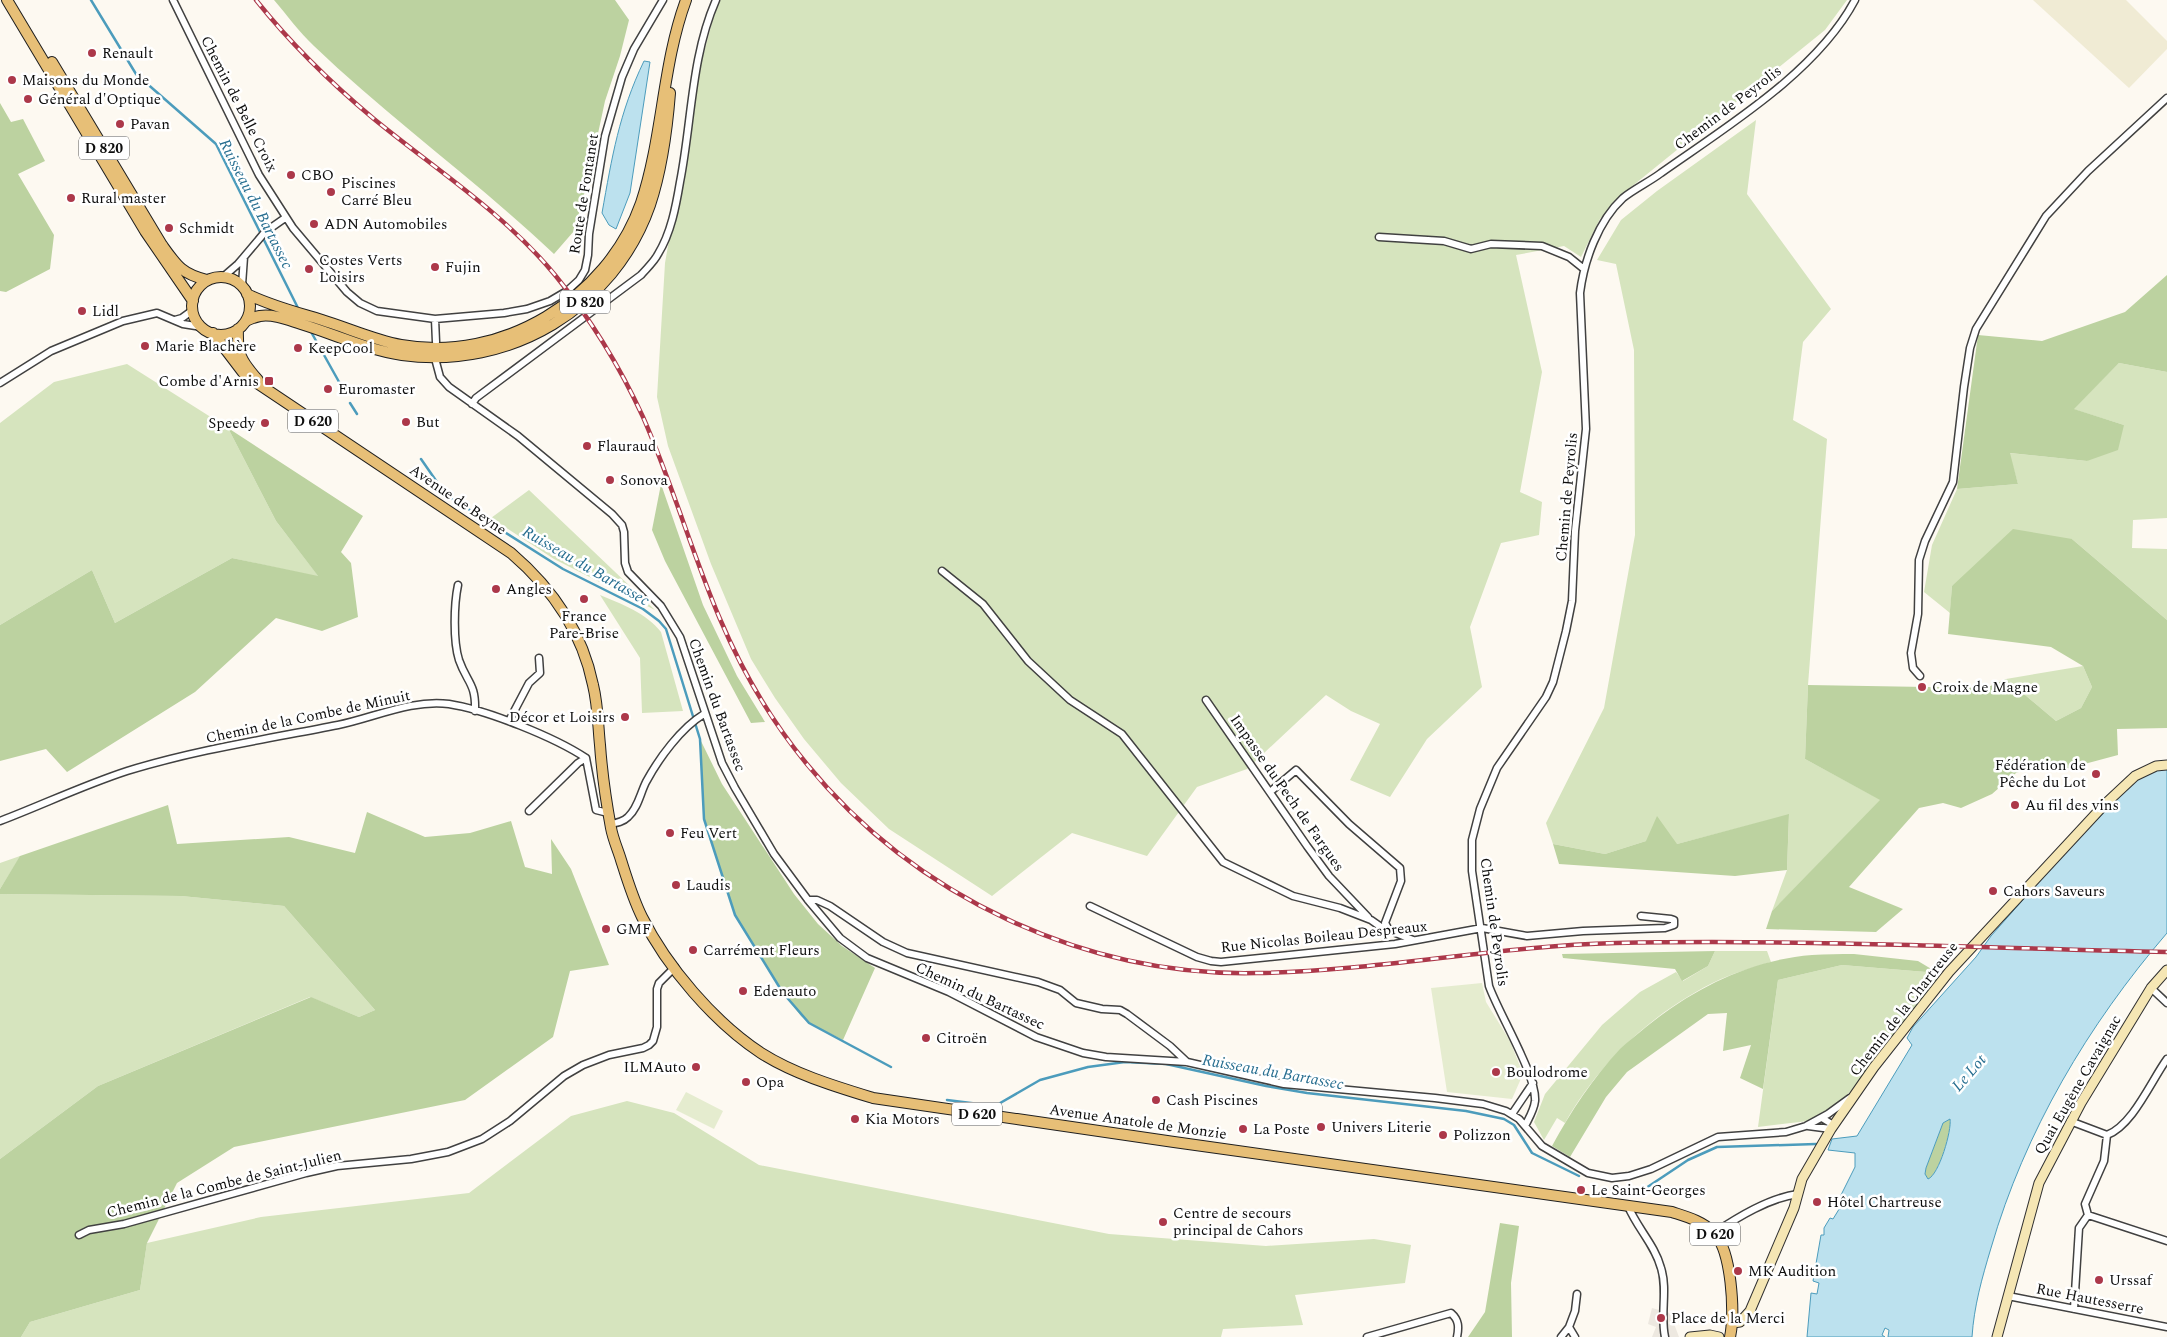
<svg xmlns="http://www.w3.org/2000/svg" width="2167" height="1337" viewBox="0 0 2167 1337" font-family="Spectral,serif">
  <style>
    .farmland { fill: #f0ebd4 }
    .green { fill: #d6e4be }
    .forest { fill: #bcd2a0 }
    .pitch { fill: #e5eccf }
    .plaza { fill: #ede8e0 }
    .water { fill: #bce1ee; stroke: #4c9cbc; fill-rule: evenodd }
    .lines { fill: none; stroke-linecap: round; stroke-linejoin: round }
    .stream { stroke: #4c9cbc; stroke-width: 2.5 }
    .street-casing { stroke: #414141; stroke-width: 9 }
    .secondary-casing { stroke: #303030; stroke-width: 11 }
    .primary-casing { stroke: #1f1f1f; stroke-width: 12 }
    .street { stroke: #fff; stroke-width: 6 }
    .secondary { stroke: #f5e6b4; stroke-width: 9 }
    .primary { stroke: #e7bf77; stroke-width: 10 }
    .rail-casing { stroke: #ac384a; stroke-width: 4.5 }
    .rail { stroke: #fff; stroke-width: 2.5; stroke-dasharray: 8; stroke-linecap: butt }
    .poi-dot { fill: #ac384a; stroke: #fff; stroke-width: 2 }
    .labels { text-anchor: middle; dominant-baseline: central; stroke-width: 5; stroke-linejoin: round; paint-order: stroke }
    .shield { fill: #fff; stroke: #565656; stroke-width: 1 }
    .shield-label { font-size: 14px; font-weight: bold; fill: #0e0e0e }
    .poi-label { font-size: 15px; fill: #0e0e0e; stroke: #fff; text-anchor: start }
    .street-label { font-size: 15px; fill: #0e0e0e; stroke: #fff }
    .water-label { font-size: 16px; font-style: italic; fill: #276e90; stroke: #fff }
  </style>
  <rect width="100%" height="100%" fill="#fdf9f1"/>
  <path class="farmland" d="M2033,0H2126L2167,41V49L2129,88Z"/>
  <path class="green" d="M718,0H1847L1825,30L1620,196L1600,219L1581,257L1564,246L1516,255L1542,372L1520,492L1542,502L1539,535L1501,543L1470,627L1482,687L1427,739L1390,797L1350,780L1380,724L1351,711L1326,695L1247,769L1197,787L1147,856L1072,833L992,896L889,829L841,783L804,739L775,698L751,659L711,564L668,446L657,397L665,263L698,75Z
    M1756,120L1747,194L1831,309L1803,342L1793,420L1827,439L1808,685L1805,759L1881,800L1772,911L1787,870L1789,815L1677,844L1646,841L1605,854L1553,844L1546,823L1604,708L1635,535L1634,350L1616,264L1597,260L1621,220L1657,191Z
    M2119,363L2167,372V518L2133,520L2132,548L2167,549V620L2072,539L1952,586L1950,613L1924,592L1932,545L1957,489L2018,484L2009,453L2087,461L2124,425L2073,409Z
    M127,364L228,428L276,521L319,577L232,558L115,623L92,570L0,625V423L54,382Z
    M529,490L655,610L554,559L491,518Z
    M600,595C622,604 646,613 661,632L683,711L642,713L640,658Z
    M2083,666L2092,687L2081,708L2056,721L2006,679Z
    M20,856V857L0,889V863Z
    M0,894L181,896L284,906L375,1010L359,1017L310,997L98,1086L0,1159Z
    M1715,951H1767L1771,962C1755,967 1737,972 1721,979C1656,1009 1600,1061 1565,1123L1557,1118L1544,1140L1534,1122L1545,1094L1602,1025L1640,992L1676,972L1683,981L1708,966Z
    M1842,965L1938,973L1935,985L1853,1089L1833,1108L1808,1121L1758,1127L1778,980Z
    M627,1101L674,1113L759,1165L1109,1234L1266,1246L1374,1239L1411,1245L1405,1283L1295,1295L1303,1325L1223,1329L1221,1337H21L30,1322L140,1290L147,1243L261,1217L469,1193L571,1116Z"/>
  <path class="forest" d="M274,0H615L629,20L620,56L605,101L588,180L574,231L554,254C477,181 390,119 314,46C299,32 287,15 274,0Z
    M0,103L11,122L23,119L45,161L18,174L54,235L50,269L6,292L0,291Z
    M2167,275V372L2119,363L2074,409L2124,425L2118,450L2087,461L2010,453L2018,484L1957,489L1978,335L2042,341L2125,312Z
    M228,428L363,516L341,552L351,563L358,617L322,631L276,618L195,692L67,772L46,749L0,761V625L92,570L115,623L232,558L318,576L276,521Z
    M661,484L703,605L737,676L765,722L751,723L665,561L652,530Z
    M2013,529L2072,539L2167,620V728L2117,729L2118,755L2062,770L2035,767L2016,773L1992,794L1961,808L1943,803L1919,808L1849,887L1903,909L1876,932L1766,929L1772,911L1880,800L1805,759L1808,685L1986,688L2006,679L2056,721L2081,708L2092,687L2083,666L2051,647L1948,634L1952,586Z
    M700,739L722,784L794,894L818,924L842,946L875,968L843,1040L809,1023L801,1016L783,993L735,915L704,819Z
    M168,805L177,844L289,837L355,853L367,812L425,837L470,833L511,821L525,867L552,874L551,839L571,869L609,965L570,971L553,1037L465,1100L234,1147L177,1183L147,1243L140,1290L30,1322L21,1337H0V1159L98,1086L311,997L359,1017L375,1010L284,906L181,896L0,894V889L20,856Z
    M1789,814L1787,870L1735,876L1559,864L1553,844L1605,854L1646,841L1657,816L1677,844Z
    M1715,951L1708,966L1682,981L1675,969L1563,958L1562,954Z
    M1854,954L1918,961L1938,973L1842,965L1778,980L1763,1089L1740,1078L1751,1045L1723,1051L1727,1013L1708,1014L1627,1072L1606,1097L1570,1157L1552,1146C1571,1111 1593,1078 1620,1049C1628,1041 1638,1034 1646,1027C1694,988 1750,960 1812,955C1826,954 1840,954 1854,954Z
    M1950,1119C1952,1129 1939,1175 1928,1179L1925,1174L1926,1168L1943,1123Z
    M1500,1223L1519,1226L1511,1283L1512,1337H1468L1485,1312Z"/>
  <path class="pitch" d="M1482,983L1486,1002L1510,1041L1523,1074L1512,1099L1447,1092L1431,988Z
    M686,1092L723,1111L714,1129L676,1110Z"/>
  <path class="plaza" d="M1652,1308L1670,1313L1679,1337H1652L1656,1327L1648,1324Z"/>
  <path class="water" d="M644,61L650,62L630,193L616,229L609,225L602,213C612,157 619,113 644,61Z
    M2167,766V933C2088,1025 2025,1131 1991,1248C1982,1278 1974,1306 1972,1337H1888L1889,1330L1885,1328L1882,1335L1885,1337H1807L1811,1293L1817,1294L1819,1283L1813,1281L1821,1235H1824V1228L1830,1218L1833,1219L1841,1206L1837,1203L1855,1167V1153L1828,1150L1832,1139L1857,1136L1912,1045L1907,1038L1913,1027L1976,957L1991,936L2059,859L2136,779L2146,772ZM1950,1119C1952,1130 1939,1175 1928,1179L1925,1174L1926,1168L1943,1123Z"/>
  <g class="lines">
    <path class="stream" d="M91,0L136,74L216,144L299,310
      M310,330L343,389
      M350,403L357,414
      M421,459L446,495L563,569L643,609L659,621L666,629L700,739L704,819L735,915L783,993L809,1023L891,1067
      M947,1100L995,1106L1040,1080L1088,1067L1125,1062L1166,1064L1266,1086L1307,1093L1466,1111L1504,1119L1514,1125L1532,1153L1579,1176
      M1612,1190L1630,1193L1643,1190L1688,1160L1717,1147L1816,1144"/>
    <g class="street-casing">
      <path id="street" d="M173,0L259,175L293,228L347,292L360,303L377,311L435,319L504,313L527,309L550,301L567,291L579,280L585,270L588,255L589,234L605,136L622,77L634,49L663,0
        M1379,237L1444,241L1471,249L1491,244L1542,246L1569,257L1584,269
        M223,277L238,264L265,232L285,218
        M242,285L244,257
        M435,319L436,342
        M175,320L182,318L193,310
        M436,362L440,377L449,387L518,436L612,514L622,525L624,532L625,563L628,572L661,606L680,637L722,763L735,788L774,854L808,900L840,938L867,958L949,992L1036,1037L1083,1053L1106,1057L1187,1062L1284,1084L1435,1098L1483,1104L1506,1111L1519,1119L1542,1146L1588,1173L1612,1178L1629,1176L1651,1169L1718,1137L1786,1132L1806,1126L1828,1114L1850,1098
        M0,383L51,351L123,321L157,313L183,324L202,327
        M472,404L476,398L641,275C647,268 654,262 658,254C671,233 676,206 680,182C692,121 691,57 716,0
        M942,571L983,604L1028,661L1070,700L1122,734L1223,862L1293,896L1340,908L1371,920L1381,927L1413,940
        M458,585C454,604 453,641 459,660C467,683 476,683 475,711
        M1920,676L1913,668L1911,653L1918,614L1919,560L1925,541L1953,482L1964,387L1970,348L1976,329L2046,216L2088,171L2167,98
        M1206,700L1307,846L1329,876L1368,917
        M509,721L529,683L540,673L539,658
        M1270,792L1296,770L1349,824L1400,868L1401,881L1385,923L1389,930
        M529,811L578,763L586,758
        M0,821C42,805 84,785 127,771C195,750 267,739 338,725C373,718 412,699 449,704C487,710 554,737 586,758L596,810L608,813
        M610,824C617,823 623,822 628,817C638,808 640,794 646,782C659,758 681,728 704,714
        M808,900H817L830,906L883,942L907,953L1038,982L1060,990L1076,1003L1102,1009L1120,1010L1127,1014L1170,1046L1187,1062
        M1090,906L1197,957L1211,961L1221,962L1395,944L1482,928L1527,936L1583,931L1665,928L1674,925V920L1671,919L1641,916
        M2151,988L2167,1003
        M1512,1114L1533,1083
        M2070,1121L2107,1135
        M1525,1126C1529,1118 1534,1110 1535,1101C1537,1076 1499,1014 1489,986L1472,871V840L1480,809L1497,768L1546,697L1553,682L1566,631L1572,601L1575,531L1586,429L1580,293C1584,261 1598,221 1623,198C1634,189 1649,182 1661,173C1726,127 1817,72 1855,0
        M1808,1126L1831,1129L1830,1123L1822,1118
        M1628,1206C1637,1228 1655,1245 1661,1268C1668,1290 1660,1314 1665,1337
        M2088,1215L2085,1204L2104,1161L2107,1135C2133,1125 2151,1081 2167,1059
        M2088,1215L2167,1241
        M1714,1233C1738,1217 1769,1198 1798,1194
        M79,1235L89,1230L124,1224L306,1173L337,1166L411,1159L448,1152L482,1139L510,1121L564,1076L583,1065L609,1055L643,1048L649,1045L653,1041L657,1027V989L659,983L675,967
        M2008,1296L2167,1327
        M2074,1309L2079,1228L2088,1215
        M1367,1337L1451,1313C1459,1320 1459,1327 1457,1337
        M1561,1337L1569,1327
        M1575,1337L1569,1327L1575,1311L1577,1294"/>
    </g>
    <g class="secondary-casing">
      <path id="secondary" d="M1733,1323L1740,1322L1750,1311L1794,1208L1802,1179L1831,1129L1874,1067L1949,972L2104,805L2135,776L2156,766L2167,765
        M1690,1337L1710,1335L1719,1337
        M1997,1337L2039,1183L2081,1103L2151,988L2167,970"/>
    </g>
    <g class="primary-casing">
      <path id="primary" d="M7,0L145,231L193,301
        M52,62L162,245C177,266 182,274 207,280
        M192 306a29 29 0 1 1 58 0a29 29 0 1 1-58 0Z
        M247,294C271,306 296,312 322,320C348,328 374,340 401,345C502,363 607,299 641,203C663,137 662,65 686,0
        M246,321C250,319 255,317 260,316C274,314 288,320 301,324C334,334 367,350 402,355C510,370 614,308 650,205C662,169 667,131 670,93
        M238,329C237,354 241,361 258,380
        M213,333L245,375L511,553C552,588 582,631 593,685C598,705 598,726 600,745C602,773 606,801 611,828C613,839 618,850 621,860C627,879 633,899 642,917C667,967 714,1022 761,1053C794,1074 834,1086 873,1098L1174,1142L1672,1212C1687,1217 1702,1221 1713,1232C1732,1249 1735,1314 1730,1337"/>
    </g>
    <use href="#street" class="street"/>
    <use href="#secondary" class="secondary"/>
    <use href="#primary" class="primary"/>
    <g class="rail-casing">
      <path id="rail" d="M256,0C291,44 331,83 374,119C435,169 504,213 555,275C590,318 620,367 643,417C672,483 692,553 720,619C742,671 770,719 806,763C914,896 1085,977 1257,973C1377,971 1496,946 1616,943C1799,939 1983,948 2167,952"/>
    </g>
    <use href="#rail" class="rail"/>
  </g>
  <g class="poi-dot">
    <circle cx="92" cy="53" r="5"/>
    <circle cx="12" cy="80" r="5"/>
    <circle cx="28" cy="99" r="5"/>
    <circle cx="120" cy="124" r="5"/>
    <circle cx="291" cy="175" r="5"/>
    <circle cx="331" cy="192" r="5"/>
    <circle cx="71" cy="198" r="5"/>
    <circle cx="314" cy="224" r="5"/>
    <circle cx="169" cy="228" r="5"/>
    <circle cx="435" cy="267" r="5"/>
    <circle cx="309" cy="269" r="5"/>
    <circle cx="82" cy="311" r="5"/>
    <circle cx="145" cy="346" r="5"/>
    <circle cx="298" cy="348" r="5"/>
    <rect x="264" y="376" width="10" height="10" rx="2.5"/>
    <circle cx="328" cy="389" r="5"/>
    <circle cx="406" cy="422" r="5"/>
    <circle cx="265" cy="423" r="5"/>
    <circle cx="587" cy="446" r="5"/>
    <circle cx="610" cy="480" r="5"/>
    <circle cx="496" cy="589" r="5"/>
    <circle cx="584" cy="599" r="5"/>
    <circle cx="1922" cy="687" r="5"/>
    <circle cx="625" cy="717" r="5"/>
    <circle cx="2096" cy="774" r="5"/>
    <circle cx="2015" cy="805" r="5"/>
    <circle cx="670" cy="833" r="5"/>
    <circle cx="676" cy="885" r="5"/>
    <circle cx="1993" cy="891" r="5"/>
    <circle cx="606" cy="929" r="5"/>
    <circle cx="693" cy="950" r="5"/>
    <circle cx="743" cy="991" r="5"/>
    <circle cx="926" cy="1038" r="5"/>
    <circle cx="696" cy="1067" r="5"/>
    <circle cx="1496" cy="1072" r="5"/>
    <circle cx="746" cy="1082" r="5"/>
    <circle cx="1156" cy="1100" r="5"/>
    <circle cx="855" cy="1119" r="5"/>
    <circle cx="1321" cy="1127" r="5"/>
    <circle cx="1243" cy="1129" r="5"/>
    <circle cx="1443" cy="1135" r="5"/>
    <circle cx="1581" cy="1190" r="5"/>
    <circle cx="1817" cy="1202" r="5"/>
    <circle cx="1163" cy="1222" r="5"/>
    <circle cx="1738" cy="1271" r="5"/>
    <circle cx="2099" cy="1280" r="5"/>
    <circle cx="1661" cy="1318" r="5"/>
  </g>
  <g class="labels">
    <g class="shield">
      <rect x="79" y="136.5" width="50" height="23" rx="4"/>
      <rect x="560" y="290.5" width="50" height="23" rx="4"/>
      <rect x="288" y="409.5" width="50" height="23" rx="4"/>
      <rect x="952" y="1102.5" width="50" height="23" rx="4"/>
      <rect x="1690" y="1222.5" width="50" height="23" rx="4"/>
    </g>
    <g class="shield-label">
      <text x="104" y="148">D 820</text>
      <text x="585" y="302">D 820</text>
      <text x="313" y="421">D 620</text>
      <text x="977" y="1114">D 620</text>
      <text x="1715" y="1234">D 620</text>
    </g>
    <g class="poi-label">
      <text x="102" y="53">Renault</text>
      <text x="22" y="80">Maisons du Monde</text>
      <text x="38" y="99">Général d'Optique</text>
      <text x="130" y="124">Pavan</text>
      <text x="301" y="175">CBO</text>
      <text x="341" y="183">Piscines<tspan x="341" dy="17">Carré Bleu</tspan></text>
      <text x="81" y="198">Rural master</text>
      <text x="324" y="224">ADN Automobiles</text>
      <text x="179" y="228">Schmidt</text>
      <text x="319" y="260">Costes Verts<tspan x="319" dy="17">Loisirs</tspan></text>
      <text x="445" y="267">Fujin</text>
      <text x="92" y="311">Lidl</text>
      <text x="155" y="346">Marie Blachère</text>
      <text x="308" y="348">KeepCool</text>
      <text x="259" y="381" text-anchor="end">Combe d'Arnis</text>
      <text x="338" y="389">Euromaster</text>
      <text x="416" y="422">But</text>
      <text x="255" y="423" text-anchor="end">Speedy</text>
      <text x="597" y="446">Flauraud</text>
      <text x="620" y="480">Sonova</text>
      <text x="506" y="589">Angles</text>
      <text x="584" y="616" text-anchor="middle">France<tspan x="584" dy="17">Pare-Brise</tspan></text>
      <text x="1932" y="687">Croix de Magne</text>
      <text x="615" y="717" text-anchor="end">Décor et Loisirs</text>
      <text x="2086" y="765" text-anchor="end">Fédération de<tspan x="2086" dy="17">Pêche du Lot</tspan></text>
      <text x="2025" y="805">Au fil des vins</text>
      <text x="680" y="833">Feu Vert</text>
      <text x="686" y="885">Laudis</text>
      <text x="2003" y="891">Cahors Saveurs</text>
      <text x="616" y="929">GMF</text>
      <text x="703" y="950">Carrément Fleurs</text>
      <text x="753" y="991">Edenauto</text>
      <text x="936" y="1038">Citroën</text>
      <text x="686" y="1067" text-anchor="end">ILMAuto</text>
      <text x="1506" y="1072">Boulodrome</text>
      <text x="756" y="1082">Opa</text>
      <text x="1166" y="1100">Cash Piscines</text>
      <text x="865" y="1119">Kia Motors</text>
      <text x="1331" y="1127">Univers Literie</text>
      <text x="1253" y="1129">La Poste</text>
      <text x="1453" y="1135">Polizzon</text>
      <text x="1591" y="1190">Le Saint-Georges</text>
      <text x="1827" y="1202">Hôtel Chartreuse</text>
      <text x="1173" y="1213">Centre de secours<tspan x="1173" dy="17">principal de Cahors</tspan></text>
      <text x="1748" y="1271">MK Audition</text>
      <text x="2109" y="1280">Urssaf</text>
      <text x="1671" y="1318">Place de la Merci</text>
    </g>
    <g class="street-label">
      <text transform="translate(239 104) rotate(63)">Chemin de Belle Croix</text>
      <text transform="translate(1728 108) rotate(-37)">Chemin de Peyrolis</text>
      <text transform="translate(584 194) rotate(-81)">Route de Fontanet</text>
      <text transform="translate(1567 497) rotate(-85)">Chemin de Peyrolis</text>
      <text transform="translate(458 500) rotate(34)">Avenue de Beyne</text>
      <text transform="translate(717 705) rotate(70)">Chemin du Bartassec</text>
      <text transform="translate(308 717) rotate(-12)">Chemin de la Combe de Minuit</text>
      <text transform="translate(1287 793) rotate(55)">Impasse du Pech de Fargues</text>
      <text transform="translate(1494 922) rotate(82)">Chemin de Peyrolis</text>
      <text transform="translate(1324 937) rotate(-6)">Rue Nicolas Boileau Despreaux</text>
      <text transform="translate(980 996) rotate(25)">Chemin du Bartassec</text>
      <text transform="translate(1904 1009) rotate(-52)">Chemin de la Chartreuse</text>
      <text transform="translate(2078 1085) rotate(-60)">Quai Eugène Cavaignac</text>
      <text transform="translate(1138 1122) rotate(8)">Avenue Anatole de Monzie</text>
      <text transform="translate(224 1184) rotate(-14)">Chemin de la Combe de Saint-Julien</text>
      <text transform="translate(2090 1299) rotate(11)">Rue Hautesserre</text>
    </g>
    <g class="water-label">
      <text transform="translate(256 204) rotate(63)">Ruisseau du Bartassec</text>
      <text transform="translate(586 566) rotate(30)">Ruisseau du Bartassec</text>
      <text transform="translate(1273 1072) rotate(10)">Ruisseau du Bartassec</text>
      <text transform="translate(1969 1073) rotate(-49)">Le Lot</text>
    </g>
  </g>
</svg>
